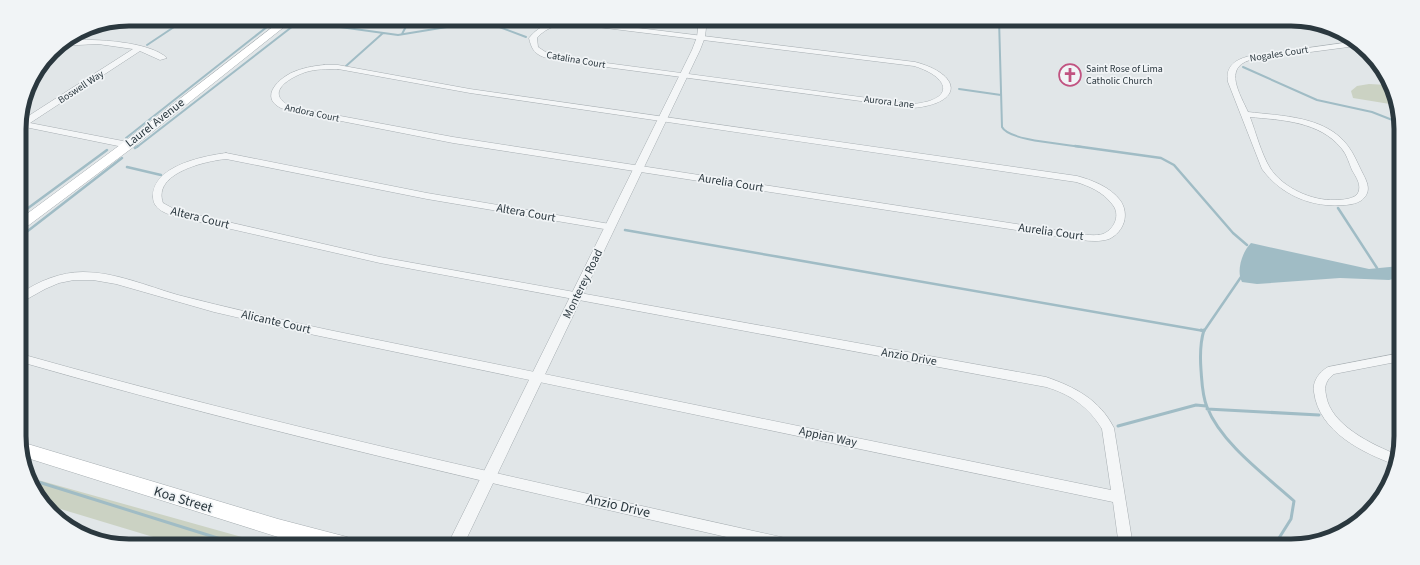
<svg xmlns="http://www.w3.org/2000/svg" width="1420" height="565" viewBox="0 0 1420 565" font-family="'Source Sans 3',sans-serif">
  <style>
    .green { fill: #cbd2c3 }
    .water { fill: #a0bcc5 }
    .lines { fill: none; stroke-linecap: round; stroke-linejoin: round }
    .stream-far2 { stroke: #a0bcc5; stroke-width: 2 }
    .stream-far1 { stroke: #a0bcc5; stroke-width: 2.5 }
    .stream { stroke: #a0bcc5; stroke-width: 3 }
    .minor-casing { stroke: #a7aeb2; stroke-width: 1 }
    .tertiary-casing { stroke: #a7aeb2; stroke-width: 1 }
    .secondary-casing { stroke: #a7aeb2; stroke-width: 1 }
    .minor { fill: #f4f6f7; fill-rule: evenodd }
    .tertiary { fill: #f4f6f7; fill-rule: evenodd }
    .secondary { fill: #fff; fill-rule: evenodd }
    .labels { text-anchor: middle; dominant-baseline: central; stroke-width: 3.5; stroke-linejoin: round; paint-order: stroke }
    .far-street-label { font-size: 10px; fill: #2b383f; stroke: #f1f4f6 }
    .far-poi-label { font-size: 10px; fill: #2b383f; stroke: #f1f4f6; text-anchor: start }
    .street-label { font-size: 12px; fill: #2b383f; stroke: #f1f4f6 }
    .near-street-label { font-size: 14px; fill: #2b383f; stroke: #f1f4f6 }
    .rim { fill: none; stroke: #2b383f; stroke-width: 5 }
  </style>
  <rect width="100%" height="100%" fill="#e1e6e8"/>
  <path class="green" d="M1369,84L1388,85L1396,105L1353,98L1351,91L1357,86Z
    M31,478L274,546H183L44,504Z"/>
  <path class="water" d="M1251,243L1369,269L1400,266L1401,277L1389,280L1340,278L1257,284L1242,282C1236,271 1242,252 1251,243Z"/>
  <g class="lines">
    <path class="stream-far2" d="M478,19L526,37
      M999,19L1002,127C1009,141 1065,144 1082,147
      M311,23L398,35L465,24L477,19
      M402,34L410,19
      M147,45L186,19
      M346,66L383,33
      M1243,67L1317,100L1372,112L1400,123
      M959,89L1001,95
      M126,138L277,19
      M137,147L302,19"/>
    <path class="stream-far1" d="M1075,146L1161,158L1174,165L1233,233L1247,245
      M135,148L138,146
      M127,167L161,175
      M1338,208L1377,268
      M20,214L107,150
      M625,230L1204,331
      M20,237L122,158
      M1204,331L1241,277"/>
    <path class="stream" d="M1201,330L1204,331
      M1204,330C1200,343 1200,357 1201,370C1202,382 1202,395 1207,407C1221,443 1265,475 1294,501L1291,519L1274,546
      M1207,409L1319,415
      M1118,426L1196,405L1206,406
      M32,480L243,546"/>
    <g class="minor-casing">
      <path id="minor" d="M573,20L915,62C961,74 965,103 913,108L561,61C544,57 533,58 529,38C540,24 556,20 573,20ZM573,24L914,66C950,77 956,100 913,104L561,57L547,53L538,47L537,38C546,27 559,24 573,24Z
        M71,40C94,39 149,41 167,58L160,60L140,51L30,123L128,142L131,143V147L128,148L25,127L19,129V122L133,49L98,44L58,46L65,41Z
        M1351,42L1356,46L1250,60C1223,68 1240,94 1248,112C1282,116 1326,116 1348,146C1354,154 1357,162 1361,170C1366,180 1372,189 1364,198C1360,203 1350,205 1344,205C1312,208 1281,195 1262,169L1228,82C1225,66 1236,59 1250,56ZM1250,117C1281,120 1320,121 1342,149C1347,155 1349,163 1352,170C1356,177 1362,185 1358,193C1355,199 1342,200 1335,200C1312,201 1283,188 1270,168C1261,153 1256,133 1250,117Z
        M324,65H338L470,89L1077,176C1092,180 1110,187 1120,200C1130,214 1124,232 1109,239C1100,242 1090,241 1081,240L453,143L290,111C260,104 270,84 291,73C302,68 313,66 324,65ZM338,69L470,93L1076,182C1089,186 1103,192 1112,204C1121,214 1115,229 1103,234C1096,236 1088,235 1081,234L453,137L292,107C263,94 288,78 306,72C316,69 327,69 338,69Z
        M226,153L427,193L610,224L615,227L610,230L427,199L226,159C206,161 152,173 163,203L176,210L380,257L1046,377C1075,387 1100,400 1114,428L1133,546H1119L1113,502L310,334L214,312L116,284L93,280H74L59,283L45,289L20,303V294C38,281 61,272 83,272C115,272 147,286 178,295C228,308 278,319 329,330L1111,490L1102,429C1089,407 1070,394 1046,387L380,263L174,216C165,213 153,209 153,197C152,166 203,156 226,153Z
        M1401,353V361L1334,374C1326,380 1324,386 1326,395C1330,425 1373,445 1398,455L1396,465C1363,453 1319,432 1314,392C1312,382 1319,372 1328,367Z
        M21,354C276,426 535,482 794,540L799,542L801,546H766C516,489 267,433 21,362Z"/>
    </g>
    <g class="tertiary-casing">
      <path id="tertiary" d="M699,19H707L705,37L700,50L463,546H447L692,50L697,37Z"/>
    </g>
    <g class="secondary-casing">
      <path id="secondary" d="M283,19H294L132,148L25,228L20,229V219L124,142Z
        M21,442L278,519L347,537L354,540L356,546H313L278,537L21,456Z"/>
    </g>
    <use href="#minor" class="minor"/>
    <use href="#tertiary" class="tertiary"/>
    <use href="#secondary" class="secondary"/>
  </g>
  <defs>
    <g id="church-ring" transform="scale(1.15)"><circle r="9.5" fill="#f1f4f6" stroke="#c15381" stroke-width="1.5"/><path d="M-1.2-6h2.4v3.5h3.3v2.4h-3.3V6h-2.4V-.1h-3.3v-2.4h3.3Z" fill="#c15381"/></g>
  </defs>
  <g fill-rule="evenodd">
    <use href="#church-ring" x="1070" y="75"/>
  </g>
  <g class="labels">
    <g class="far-street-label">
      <text transform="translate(1279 54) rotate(-9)">Nogales Court</text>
      <text transform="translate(576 60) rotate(10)">Catalina Court</text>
      <text transform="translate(81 87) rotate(-33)">Boswell Way</text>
      <text transform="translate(889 102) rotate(7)">Aurora Lane</text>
      <text transform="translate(312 113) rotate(12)">Andora Court</text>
    </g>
    <g class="far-poi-label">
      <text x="1086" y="69">Saint Rose of Lima<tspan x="1086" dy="12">Catholic Church</tspan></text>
    </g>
    <g class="street-label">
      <text transform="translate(155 123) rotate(-38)">Laurel Avenue</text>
      <text transform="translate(731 183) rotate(9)">Aurelia Court</text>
      <text transform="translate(526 213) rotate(10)">Altera Court</text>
      <text transform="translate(200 218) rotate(14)">Altera Court</text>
      <text transform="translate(1051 232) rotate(8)">Aurelia Court</text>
      <text transform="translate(583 284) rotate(-64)">Monterey Road</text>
      <text transform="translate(276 322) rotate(13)">Alicante Court</text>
      <text transform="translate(909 357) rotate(10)">Anzio Drive</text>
      <text transform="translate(828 437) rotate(12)">Appian Way</text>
    </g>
    <g class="near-street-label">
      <text transform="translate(183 500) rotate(17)">Koa Street</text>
      <text transform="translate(618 506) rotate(13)">Anzio Drive</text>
    </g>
  </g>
  <path d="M0 0H1420V565H0ZM129 26H1291A103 103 0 0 1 1394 129V436A103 103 0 0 1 1291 539H129A103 103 0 0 1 26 436V129A103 103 0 0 1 129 26Z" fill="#f1f4f6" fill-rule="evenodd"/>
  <path class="rim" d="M129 26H1291A103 103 0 0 1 1394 129V436A103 103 0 0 1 1291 539H129A103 103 0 0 1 26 436V129A103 103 0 0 1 129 26Z"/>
</svg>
